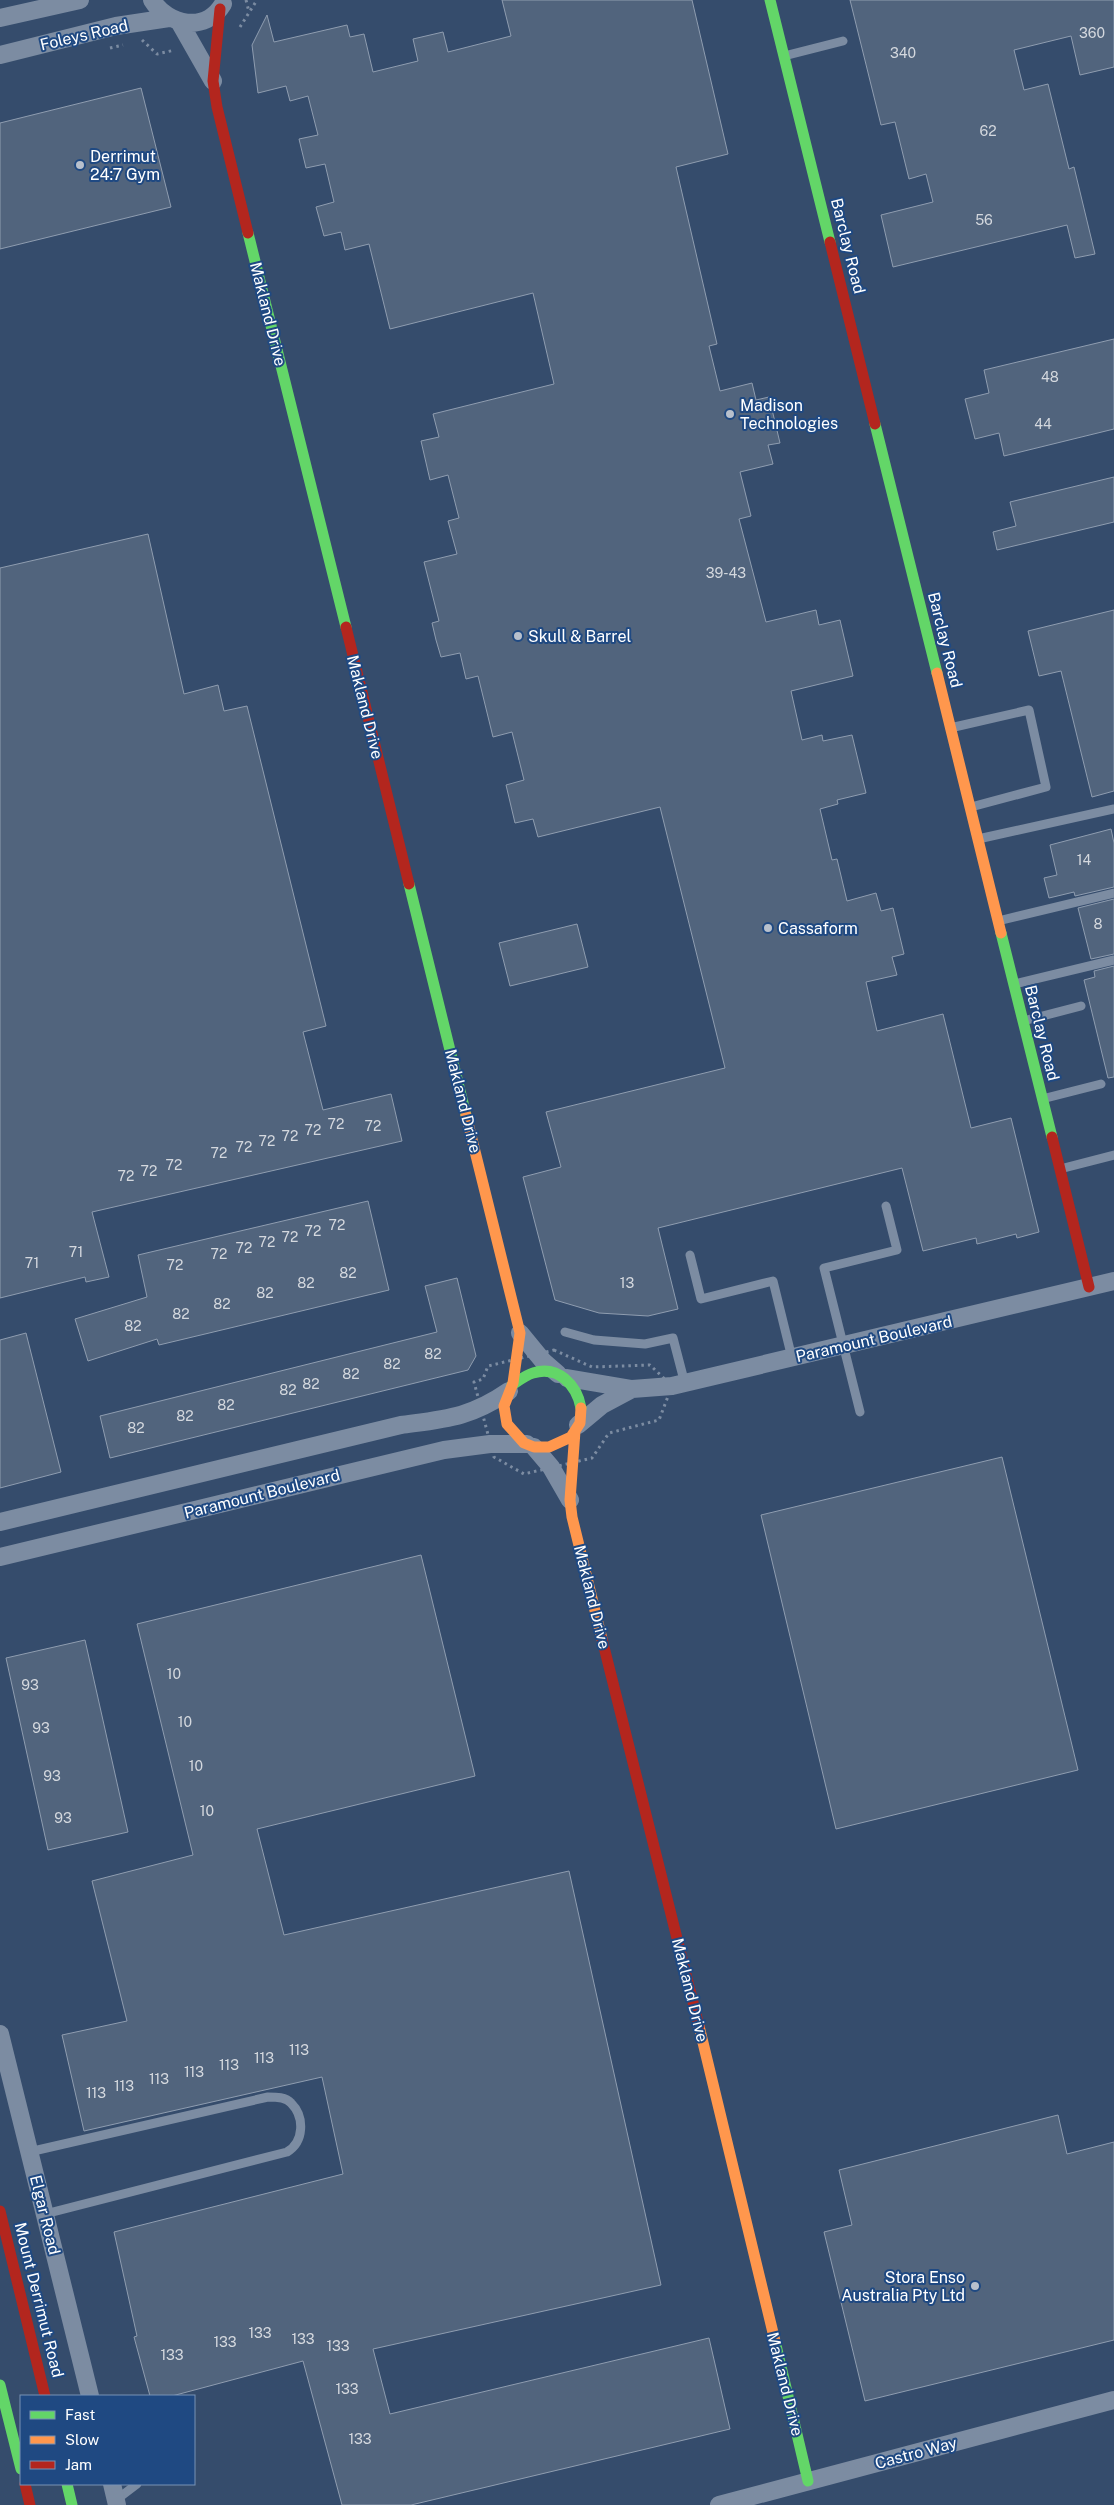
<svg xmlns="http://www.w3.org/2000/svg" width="1114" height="2505" viewBox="0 0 1114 2505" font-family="'Public Sans',sans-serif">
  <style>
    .building { fill: #51647d; stroke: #8f9db0 }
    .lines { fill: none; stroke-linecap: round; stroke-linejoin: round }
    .path { stroke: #7c8ca2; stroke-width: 3; stroke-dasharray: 2.5 4; stroke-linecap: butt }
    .lane { stroke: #7c8ca2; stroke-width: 9 }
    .street { stroke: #7c8ca2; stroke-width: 18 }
    .fast { stroke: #63d668; stroke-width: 11 }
    .slow { stroke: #ff974d; stroke-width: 11 }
    .jam { stroke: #b3261e; stroke-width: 11 }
    .poi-dot { fill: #b8c0cc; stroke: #1f4982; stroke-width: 2 }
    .labels { text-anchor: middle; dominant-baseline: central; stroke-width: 4; stroke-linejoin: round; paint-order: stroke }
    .number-label { font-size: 14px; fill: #d4d8de }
    .street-label { font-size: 16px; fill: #fff; stroke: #1f4982 }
    .poi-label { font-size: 16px; fill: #fff; stroke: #1f4982; text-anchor: start }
  </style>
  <rect width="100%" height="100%" fill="#354c6c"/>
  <path class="building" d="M502,0H692L728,154L676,167L717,344L709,346L720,391L752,383L756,400L769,397L780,443L768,445L773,464L740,472L751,516L739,519L766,622L816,610L819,625L840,620L853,676L791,691L802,740L822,735L823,741L852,735L866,793L837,800L838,804L820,809L832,860L837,859L847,901L876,893L881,911L893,908L904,954L892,957L897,975L866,982L877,1031L943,1014L971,1128L1011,1118L1039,1232L1017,1238L1016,1234L977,1244L976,1238L923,1251L902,1168L658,1228L678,1309L648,1316L599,1313L555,1300L523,1177L561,1167L546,1112L725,1068L660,807L538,837L533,819L515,823L506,785L524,780L512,732L493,737L478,676L466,679L460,653L441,657L436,640L432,623L439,621L424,562L457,554L448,521L459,518L448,475L430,480L421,441L439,437L433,414L554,384L533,293L390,329L369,244L345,250L341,232L324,236L316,207L334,202L325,164L306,168L299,139L318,135L308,96L290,101L286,86L258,93L252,45L267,15L274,42L347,25L350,37L364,34L373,72L418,61L413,39L443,32L448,52L511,36Z
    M850,0H1114V67L1080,75L1071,36L1014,50L1024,90L1048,84L1069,169L1074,167L1095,254L1075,258L1067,225L893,267L881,215L933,202L926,174L909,179L895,122L881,125Z
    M141,88L171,207L0,249V123Z
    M1114,339V429L1004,456L999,433L975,439L965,399L989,393L984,370Z
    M1114,477V522L997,550L993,532L1016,526L1010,502Z
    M148,534L184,694L218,685L224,711L247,706L326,1026L303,1032L323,1110L391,1094L402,1141L92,1212L109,1277L86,1282L85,1277L0,1298V568Z
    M1114,610V791L1092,797L1061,671L1039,676L1028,631Z
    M1111,829L1114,843V887L1075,896L1074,892L1049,898L1044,878L1057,875L1050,845Z
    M1114,899V954L1091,959L1078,908Z
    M577,924L588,967L510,986L499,943Z
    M1114,966V1077L1108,1078L1084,980L1095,977L1094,971Z
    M368,1201L389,1290L159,1345L157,1339L88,1361L75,1319L147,1297L138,1255Z
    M457,1278L476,1356L468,1370L110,1458L100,1416L437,1332L425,1286Z
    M26,1333L61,1472L0,1488V1340Z
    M1002,1457L1078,1770L836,1829L761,1515Z
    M421,1555L475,1776L257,1829L284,1935L569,1871L661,2285L373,2349L390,2414L709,2338L730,2429L411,2505H342L303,2361L172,2396H150L134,2337L137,2336L114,2232L343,2174L322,2077L84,2131L62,2035L127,2021L92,1881L193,1855L137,1624Z
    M85,1640L128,1832L48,1850L6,1658Z
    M1058,2115L1067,2154L1114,2142V2340L865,2401L824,2232L852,2225L839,2170Z"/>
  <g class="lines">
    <path class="path" d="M246,0L249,12
      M240,27L257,0
      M142,40L157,54L175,50
      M110,48L123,45
      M554,1350L592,1367L650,1365L672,1386L659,1420L609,1433L592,1458L524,1474L494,1457L474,1382L483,1379L488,1366Z"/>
    <path class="lane" d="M784,56L843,41
      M950,728L1029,710L1046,787L971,807
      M978,839L1114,809
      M998,921L1114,893
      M1014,984L1114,960
      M1023,1021L1081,1006
      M1042,1099L1101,1084
      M1060,1169L1114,1155
      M690,1255L701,1299L773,1281L792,1358
      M565,1332L594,1340L645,1344L673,1338L685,1384
      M860,1412L824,1268L897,1250L886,1206
      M29,2152L268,2097C276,2097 286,2097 291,2103C305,2117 304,2142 287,2152L45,2214
      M116,2500L137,2484"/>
    <path class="street" d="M152,0C168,26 206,33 223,4
      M0,18L80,0
      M180,23L213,81
      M0,55L116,26L169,18
      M520,1333L543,1361L558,1374
      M567,1378L632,1389L672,1386L1114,1281
      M578,1425L602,1405L632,1389
      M534,1447L551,1467L570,1500
      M0,1522L401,1425C445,1419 470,1418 509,1391
      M0,1557L444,1450L490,1444H527
      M0,2034L90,2396
      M112,2484L117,2505
      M719,2505L1114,2400"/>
    <path class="fast" d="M770,0L830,242
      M248,233L346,627
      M875,424L937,673
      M409,884L466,1115
      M1001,933L1052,1137
      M512,1385C518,1381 526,1375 533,1373C558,1365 577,1385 581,1408
      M775,2341L808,2481
      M0,2385L21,2469
      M67,2484L72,2505"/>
    <path class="slow" d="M937,673L1001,933
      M466,1115L520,1333L513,1383L504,1406L507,1424L524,1443L534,1447H549L571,1437L580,1423L581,1408
      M575,1431L570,1500L572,1517L602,1639
      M699,2026L775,2341"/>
    <path class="jam" d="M220,9L213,81L217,107L248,233
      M830,242L875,424
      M346,627L409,884
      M1052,1137L1089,1287
      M602,1639L699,2026
      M0,2211L45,2396
      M25,2484L30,2505"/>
  </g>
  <g class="poi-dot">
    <circle cx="80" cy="165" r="5"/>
    <circle cx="730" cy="414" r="5"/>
    <circle cx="518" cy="636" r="5"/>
    <circle cx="768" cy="928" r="5"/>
    <circle cx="975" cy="2286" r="5"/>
  </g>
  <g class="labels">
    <g class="number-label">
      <text x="1092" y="33">360</text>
      <text x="903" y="53">340</text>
      <text x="988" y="131">62</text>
      <text x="984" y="220">56</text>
      <text x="1050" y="377">48</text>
      <text x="1043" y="424">44</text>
      <text x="726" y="573">39-43</text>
      <text x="1084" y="860">14</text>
      <text x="1098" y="924">8</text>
      <text x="336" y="1124">72</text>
      <text x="373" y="1126">72</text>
      <text x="313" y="1130">72</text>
      <text x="290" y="1136">72</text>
      <text x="267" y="1141">72</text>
      <text x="244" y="1147">72</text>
      <text x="219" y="1153">72</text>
      <text x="174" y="1165">72</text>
      <text x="149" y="1171">72</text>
      <text x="126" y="1176">72</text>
      <text x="337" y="1225">72</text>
      <text x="313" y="1231">72</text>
      <text x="290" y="1237">72</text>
      <text x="267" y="1242">72</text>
      <text x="244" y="1248">72</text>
      <text x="76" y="1252">71</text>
      <text x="219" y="1254">72</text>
      <text x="32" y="1263">71</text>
      <text x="175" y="1265">72</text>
      <text x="348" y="1273">82</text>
      <text x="306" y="1283">82</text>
      <text x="627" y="1283">13</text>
      <text x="265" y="1293">82</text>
      <text x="222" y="1304">82</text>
      <text x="181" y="1314">82</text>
      <text x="133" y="1326">82</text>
      <text x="433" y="1354">82</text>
      <text x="392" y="1364">82</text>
      <text x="351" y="1374">82</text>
      <text x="311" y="1384">82</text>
      <text x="288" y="1390">82</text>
      <text x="226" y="1405">82</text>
      <text x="185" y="1416">82</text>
      <text x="136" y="1428">82</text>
      <text x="174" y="1674">10</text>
      <text x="30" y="1685">93</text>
      <text x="185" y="1722">10</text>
      <text x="41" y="1728">93</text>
      <text x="196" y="1766">10</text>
      <text x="52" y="1776">93</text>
      <text x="207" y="1811">10</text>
      <text x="63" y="1818">93</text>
      <text x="299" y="2050">113</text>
      <text x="264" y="2058">113</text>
      <text x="229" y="2065">113</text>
      <text x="194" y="2072">113</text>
      <text x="159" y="2079">113</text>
      <text x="124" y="2086">113</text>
      <text x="96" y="2093">113</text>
      <text x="260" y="2333">133</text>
      <text x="303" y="2339">133</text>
      <text x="225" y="2342">133</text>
      <text x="338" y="2346">133</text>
      <text x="172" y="2355">133</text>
      <text x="347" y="2389">133</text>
      <text x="360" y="2439">133</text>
    </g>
    <g class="street-label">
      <text transform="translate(84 35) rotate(-13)">Foleys Road</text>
      <text transform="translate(848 246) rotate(76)">Barclay Road</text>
      <text transform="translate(268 314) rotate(76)">Makland Drive</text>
      <text transform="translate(945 640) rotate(76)">Barclay Road</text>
      <text transform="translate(365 707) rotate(76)">Makland Drive</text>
      <text transform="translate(1042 1033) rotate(76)">Barclay Road</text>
      <text transform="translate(463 1101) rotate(76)">Makland Drive</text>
      <text transform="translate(874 1339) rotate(-13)">Paramount Boulevard</text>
      <text transform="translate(262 1494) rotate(-14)">Paramount Boulevard</text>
      <text transform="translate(592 1597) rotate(76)">Makland Drive</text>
      <text transform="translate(690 1990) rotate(76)">Makland Drive</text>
      <text transform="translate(45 2215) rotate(76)">Elgar Road</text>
      <text transform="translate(39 2300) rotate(76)">Mount Derrimut Road</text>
      <text transform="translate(785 2384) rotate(76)">Makland Drive</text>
      <text transform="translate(916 2453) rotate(-15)">Castro Way</text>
    </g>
    <g class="poi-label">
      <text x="90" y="156">Derrimut<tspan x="90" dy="18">24:7 Gym</tspan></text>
      <text x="740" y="405">Madison<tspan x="740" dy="18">Technologies</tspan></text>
      <text x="528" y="636">Skull &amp; Barrel</text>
      <text x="778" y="928">Cassaform</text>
      <text x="965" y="2277" text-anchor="end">Stora Enso<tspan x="965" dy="18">Australia Pty Ltd</tspan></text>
    </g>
  </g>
  <rect x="20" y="2395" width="175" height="90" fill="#1f4982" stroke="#7992b4"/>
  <rect x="30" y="2411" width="25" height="8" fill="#63d668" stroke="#7992b4"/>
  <text x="65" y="2420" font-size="15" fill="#ffffff">Fast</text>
  <rect x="30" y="2436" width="25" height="8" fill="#ff974d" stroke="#7992b4"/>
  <text x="65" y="2445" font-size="15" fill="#ffffff">Slow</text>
  <rect x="30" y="2461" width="25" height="8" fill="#b3261e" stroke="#7992b4"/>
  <text x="65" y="2470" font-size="15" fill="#ffffff">Jam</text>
</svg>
